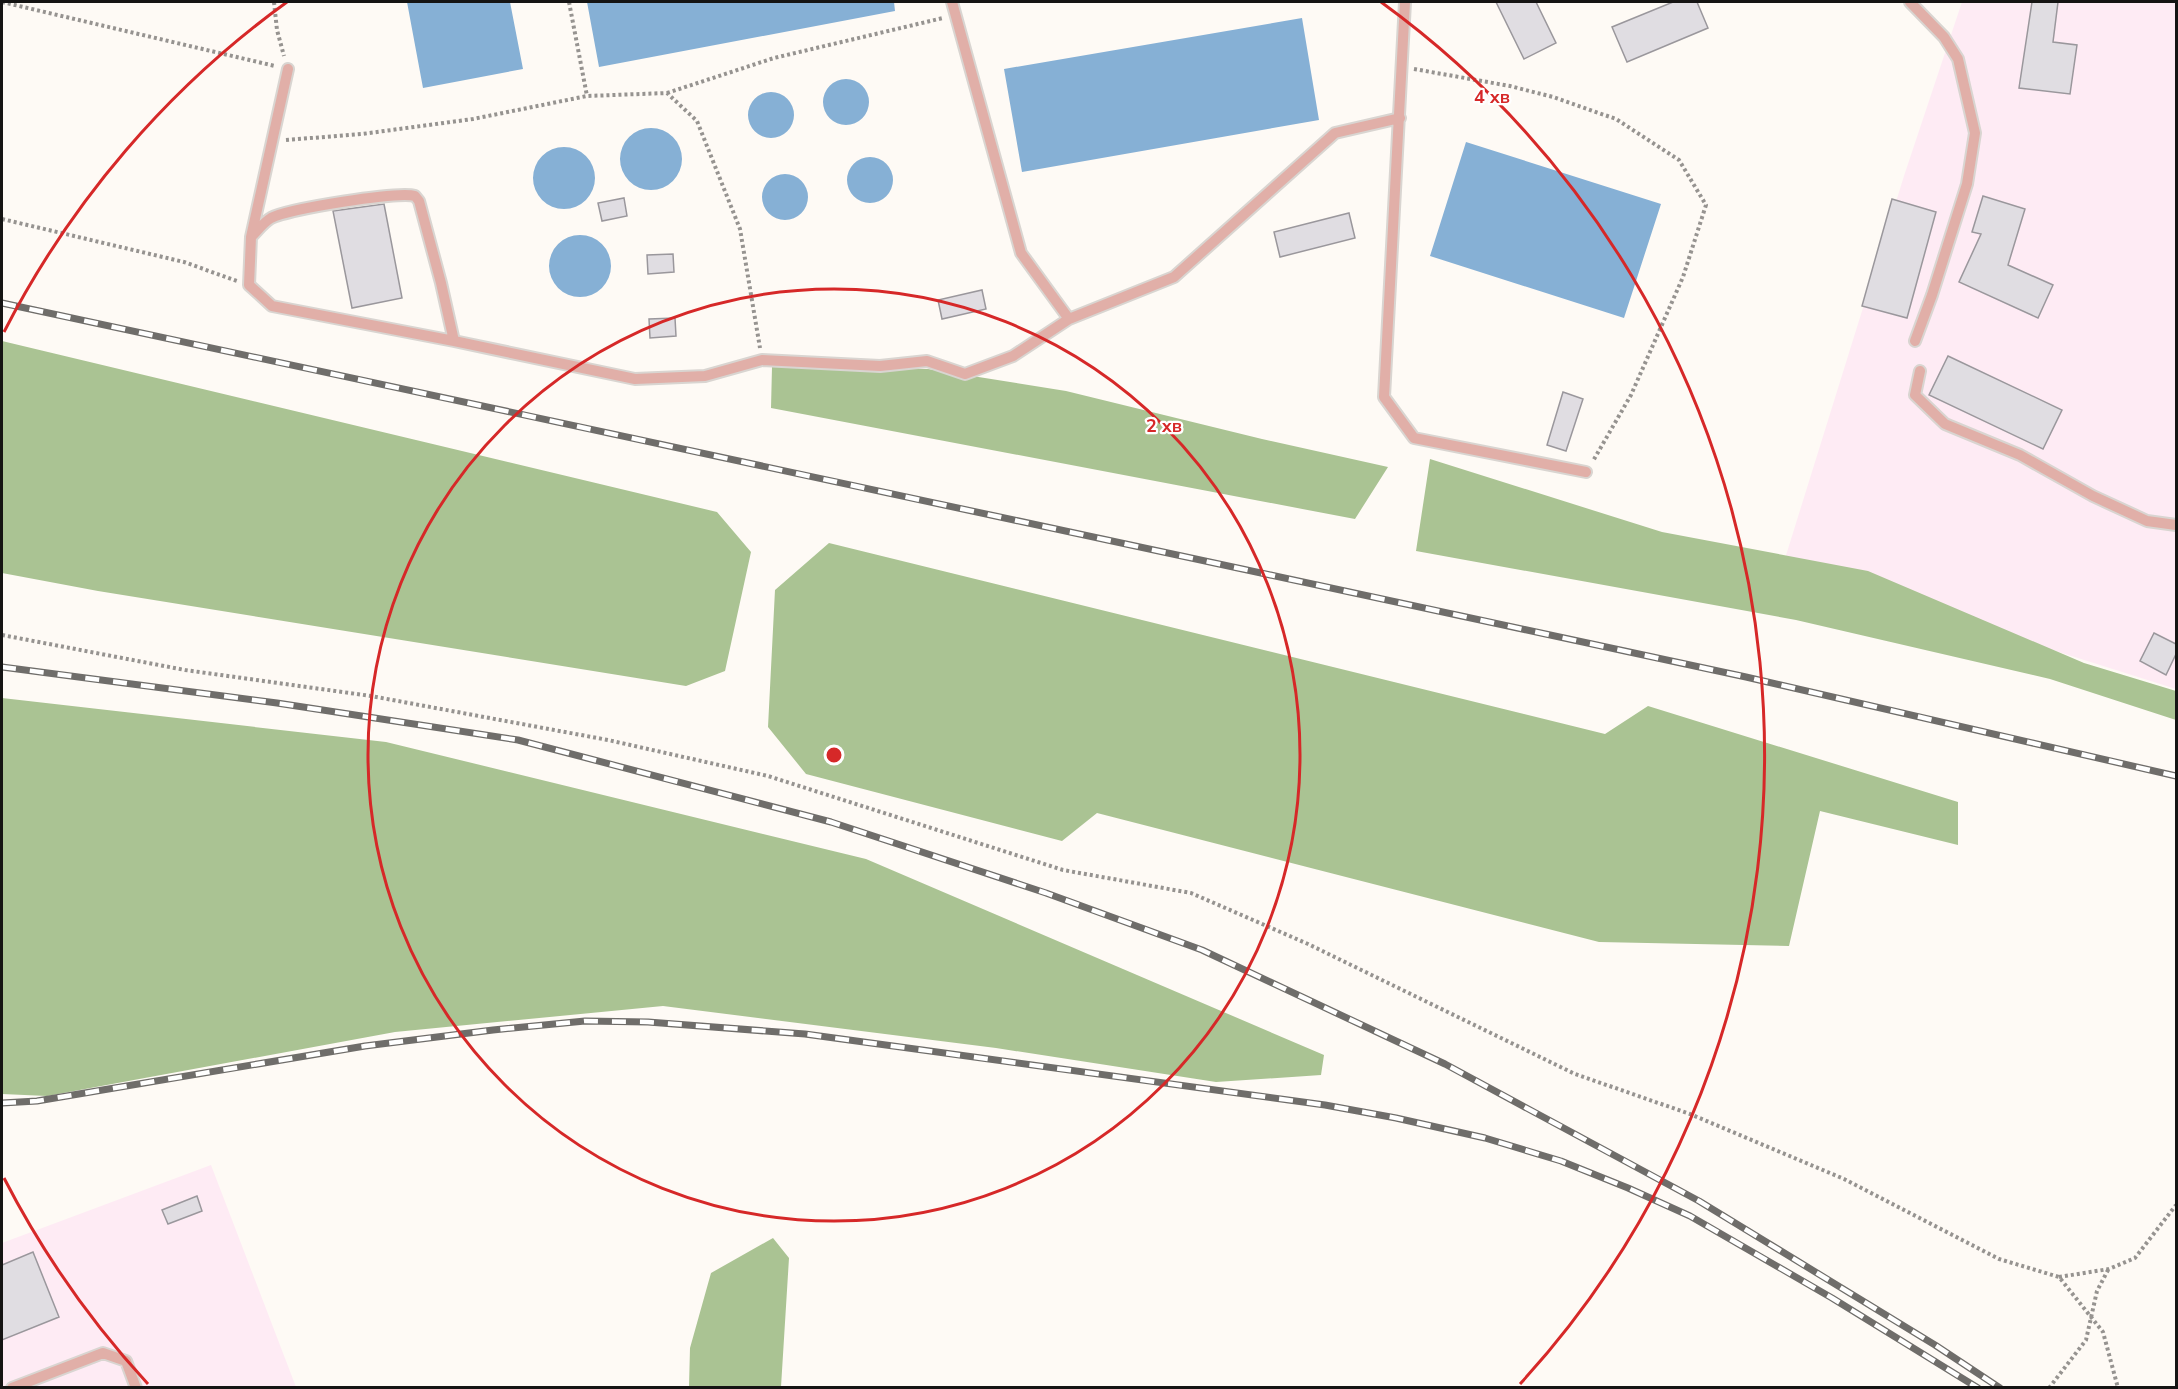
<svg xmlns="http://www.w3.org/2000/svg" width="2178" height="1389" viewBox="0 0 2178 1389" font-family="'Nunito Sans',sans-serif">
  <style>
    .industrial { fill: #feebf4 }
    .forest { fill: #aac393 }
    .water { fill: #86b0d5 }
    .building { fill: #e0dde2; stroke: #9a979c; stroke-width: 1.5 }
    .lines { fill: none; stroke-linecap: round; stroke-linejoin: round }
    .service-casing { stroke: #d9d5d1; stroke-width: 14 }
    .path { stroke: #969390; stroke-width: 4; stroke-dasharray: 3 3; stroke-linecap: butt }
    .service { stroke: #e1afa8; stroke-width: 10 }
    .rail-casing { stroke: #6f6d6a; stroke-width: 7 }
    .rail { stroke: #fff; stroke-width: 4.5; stroke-dasharray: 14; stroke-linecap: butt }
    .ring { fill: none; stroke: #d62828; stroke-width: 3 }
    .centre { fill: #d62828; stroke: #fff; stroke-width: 3 }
    .ring-label { font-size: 18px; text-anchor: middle; font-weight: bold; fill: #d62828; stroke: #fff; stroke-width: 4.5; stroke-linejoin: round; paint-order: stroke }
  </style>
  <rect width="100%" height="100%" fill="#fefaf5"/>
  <path class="industrial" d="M1962,2H2176V689L1783,565L1904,176Z
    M211,1165L296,1387L2,1388V1243Z"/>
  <path class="forest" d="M2,341L717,512L751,552L725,671L686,686L98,591L2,573Z
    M772,367L928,369L1066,391L1262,439L1388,467L1355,519L771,408Z
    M1430,459L1662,532L1868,571L2084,663L2176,691V720L2050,679L1796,620L1416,551Z
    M829,543L1605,734L1648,706L1958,802V845L1820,811L1789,946L1599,942L1097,813L1062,841L806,774L768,727L775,590Z
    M2,698L386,742L866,859L1324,1055L1321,1075L1216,1082L996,1048L663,1006L395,1032L47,1096L2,1094Z
    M773,1238L789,1258L781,1387H689L690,1348L711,1273Z"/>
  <path class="water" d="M407,2H510L523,69L423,88Z
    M587,2H894L895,11L599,67Z
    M1302,18L1319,120L1022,172L1004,69Z
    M823 102a23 23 0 1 1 46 0a23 23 0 1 1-46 0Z
    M748 115a23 23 0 1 1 46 0a23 23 0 1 1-46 0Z
    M620 159a31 31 0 1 1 62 0a31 31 0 1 1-62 0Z
    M1466,142L1661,204L1624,318L1430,256Z
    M533 178a31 31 0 1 1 62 0a31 31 0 1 1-62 0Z
    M847 180a23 23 0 1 1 46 0a23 23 0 1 1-46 0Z
    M762 197a23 23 0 1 1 46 0a23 23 0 1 1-46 0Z
    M549 266a31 31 0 1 1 62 0a31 31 0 1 1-62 0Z"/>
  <path class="building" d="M1496,2H1536L1556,43L1524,59Z
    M1673,2H1697L1708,28L1627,62L1612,27Z
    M2032,2H2058L2053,42L2077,45L2070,94L2019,88Z
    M1983,196L2025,209L2008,265L2053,285L2038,318L1959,282L1981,234L1972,232Z
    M624,198L627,216L602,221L598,203Z
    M1892,199L1936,212L1907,318L1862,306Z
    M384,204L402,298L352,308L333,211Z
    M1349,213L1355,238L1280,257L1274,232Z
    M673,254L674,272L648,274L647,255Z
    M982,290L986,309L942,319L938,300Z
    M675,318L676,336L650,338L649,319Z
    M1948,356L2062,410L2043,449L1929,395Z
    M1563,392L1583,399L1566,451L1547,445Z
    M2154,633L2176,644V654L2166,675L2140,661Z
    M197,1196L202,1211L168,1224L162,1210Z
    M33,1252L59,1317L2,1340V1265Z"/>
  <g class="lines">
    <g class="service-casing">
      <path id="service" d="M952,2L1021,253L1069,319L1174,277L1335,133L1400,118
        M1405,2L1384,397L1414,438L1586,472
        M1910,2L1944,37L1958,59L1975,133L1967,184L1932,295L1915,341
        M251,237L288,69
        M454,341L272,306L249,285L251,237C257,231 264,222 271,218C288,209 398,191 415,196L419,201L441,283L454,341L635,379L705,376L762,360L880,366L927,361L965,374L1013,356L1069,319
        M1920,371L1915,395L1945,424L2020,455L2093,496L2147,521L2176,525
        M12,1388L103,1353L126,1361L136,1388"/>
    </g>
    <path class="path" d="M2,2L275,66
      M274,2L277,30L284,56
      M569,2L587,96
      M1414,69L1510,86L1553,97L1616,119L1679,160L1706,205L1683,277L1631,395L1593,461
      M667,93L774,58L943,18
      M286,140L362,134L473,119L587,96L667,93L697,121L740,229L760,348
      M2,219L184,262L237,281
      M2,635L185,670L371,696L608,740L768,776L1063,870L1191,893L1308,944L1575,1074L1690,1114L1844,1179L1999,1259L2059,1277L2103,1332L2118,1388
      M2059,1277L2109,1269L2135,1258L2176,1205
      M2049,1388L2086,1340L2097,1291L2108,1270"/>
    <use href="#service" class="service"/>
    <g class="rail-casing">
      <path id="rail" d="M2,303L1746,677L2176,776
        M2,667L277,703L518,740L831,822L1046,893L1202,950L1445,1064L1699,1201L1935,1345L2000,1388
        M2,1103L37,1101L365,1046L493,1030L585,1021L648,1022L805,1034L1325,1105L1396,1118L1485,1138L1561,1161L1628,1188L1690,1216L1832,1298L1978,1388"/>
    </g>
    <use href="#rail" class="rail"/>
  </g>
  <g class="ring">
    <circle cx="834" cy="755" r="466"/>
    <path d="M148 1384A931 931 0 0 1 4 1178M4 332A931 931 0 0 1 287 2M1381 2A931 931 0 0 1 1520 1384"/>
  </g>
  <circle cx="834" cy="755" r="9" class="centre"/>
  <g class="ring-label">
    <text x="1492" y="103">4 хв</text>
    <text x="1164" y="432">2 хв</text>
  </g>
  <rect width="2178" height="1389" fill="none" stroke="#151413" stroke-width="6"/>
</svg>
